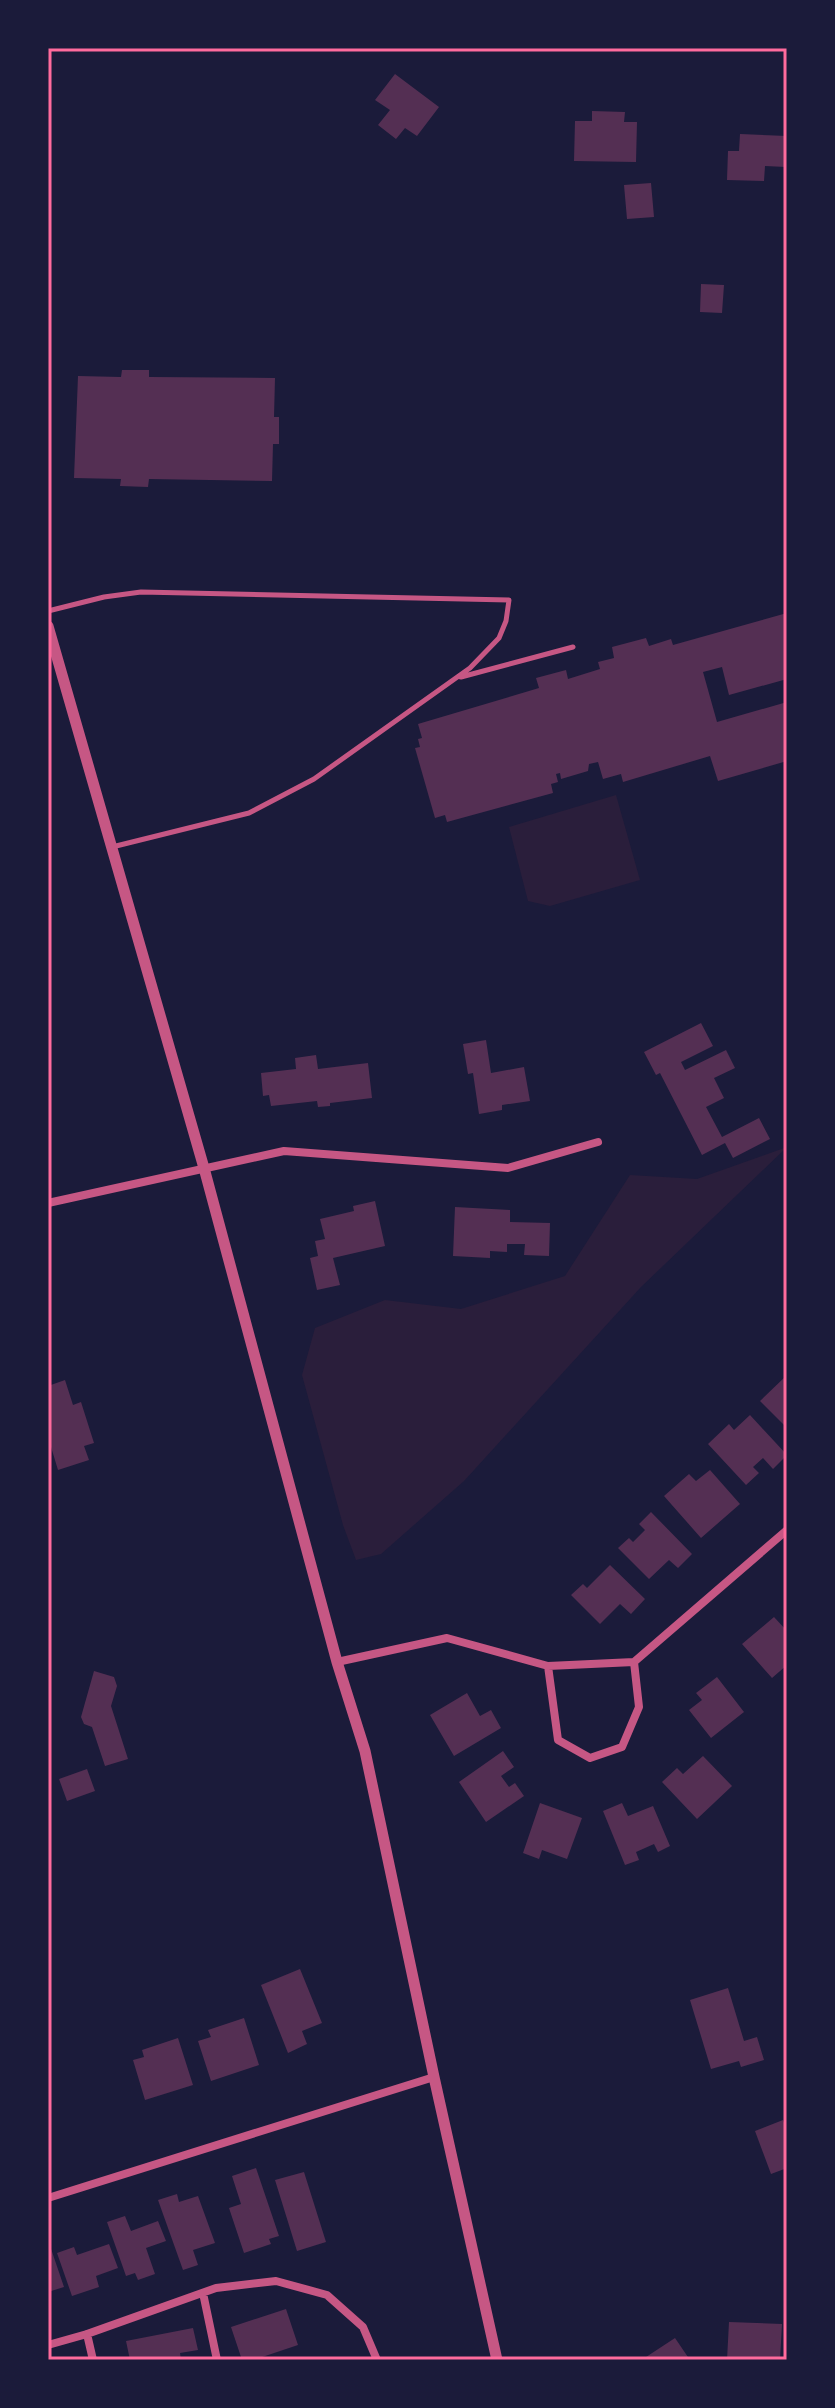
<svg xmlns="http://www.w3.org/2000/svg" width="835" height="2408" viewBox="0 0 835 2408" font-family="Figtree,sans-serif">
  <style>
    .green { fill: #2a1e3b }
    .building { fill: #542f53 }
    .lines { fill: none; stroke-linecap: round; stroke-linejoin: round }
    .service { stroke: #c65784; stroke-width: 5 }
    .minor { stroke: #c65784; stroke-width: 8 }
    .tertiary { stroke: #c65784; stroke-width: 11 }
    .neatline { fill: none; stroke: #ff6b9d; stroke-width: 3 }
  </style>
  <rect width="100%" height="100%" fill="#1b1b3a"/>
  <path class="green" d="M616,795L640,880L550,906L528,901L509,827Z
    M787,1147L641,1287L464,1481L381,1554L356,1560L343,1525L302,1375L315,1328L385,1300L461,1309L565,1276L630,1175L697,1179Z"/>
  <path class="building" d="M395,74L439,107L417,136L405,128L396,139L378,125L390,110L375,100Z
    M592,111L625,112L624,122H637L636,162L574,161L575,121H592Z
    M740,134L787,136L786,167L765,166L764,181L727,180L728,151H739Z
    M651,183L654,217L627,219L624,185Z
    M701,284L724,285L722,313L700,312Z
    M122,370H149V377L275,378L274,417H279V444H273L272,481L149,479L148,487L120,486L121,479L74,478L78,376L121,377Z
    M787,613V679L729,695L722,667L703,672L717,722L787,702V761L718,781L710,756L623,782L621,774L603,779L598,762L589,764L588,771L561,779L560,773L556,774L558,782L551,784L553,793L447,822L445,815L435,818L415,748L420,747L418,739L422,738L418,724L539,688L536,678L566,670L568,679L600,669L598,662L614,658L612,647L646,638L649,646L671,639L673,645Z
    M701,1023L713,1046L681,1062L685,1070L726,1050L735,1068L714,1078L724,1098L706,1107L722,1137L759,1118L770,1139L733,1158L725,1143L702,1155L660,1073L656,1075L644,1052Z
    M486,1040L491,1073L524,1067L530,1101L502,1105V1110L479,1114L473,1073L468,1074L463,1044Z
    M316,1055L318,1069L368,1063L372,1098L330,1103V1106L318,1107L317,1101L271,1106L269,1095L263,1096L261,1073L296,1069L295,1058Z
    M375,1201L385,1246L333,1258L340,1285L317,1290L310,1258L318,1256L315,1241L325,1239L320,1219L354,1211L353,1206Z
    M455,1207L510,1210V1222L550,1223L549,1256L524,1255L525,1244H507V1252L490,1251V1258L453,1256Z
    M787,1375V1428L760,1401Z
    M65,1380L73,1405L81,1402L94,1443L84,1446L89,1460L58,1470L48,1437V1386Z
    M750,1415L787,1455L773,1469L763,1458L753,1467L759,1473L746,1485L708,1444L729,1424L734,1430Z
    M710,1470L740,1504L701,1538L664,1496L689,1474L696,1481Z
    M651,1512L692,1554L678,1568L669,1560L649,1579L618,1548L629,1538L633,1542L645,1530L639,1524Z
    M610,1565L645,1599L631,1614L620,1604L600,1624L571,1595L583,1584L587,1588Z
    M774,1617L787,1631V1665L772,1678L742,1644Z
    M94,1671L114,1677L117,1686L111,1706L128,1759L105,1766L92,1727L84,1724L81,1717Z
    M717,1677L744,1712L711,1738L689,1710L702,1700L696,1693Z
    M467,1693L480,1716L491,1710L501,1728L454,1756L430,1715Z
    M503,1751L514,1767L501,1776L509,1787L515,1783L524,1796L486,1822L459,1782Z
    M703,1756L732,1786L697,1819L662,1782L677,1768L683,1774Z
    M87,1769L95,1791L67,1801L59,1779Z
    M540,1803L582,1818L567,1859L542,1850L539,1859L523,1853Z
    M622,1803L628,1816L653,1806L670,1846L658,1852L654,1844L636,1852L639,1860L625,1865L603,1811Z
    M300,1969L322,2023L302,2031L307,2044L288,2053L261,1985Z
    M728,1988L744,2041L757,2037L764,2060L741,2067L739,2061L711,2069L690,2000Z
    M244,2018L259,2065L211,2081L198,2041L211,2037L208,2030Z
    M178,2038L193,2085L145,2100L133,2060L144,2057L142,2050Z
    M783,2120L787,2130V2168L771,2174L755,2131Z
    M256,2168L279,2236L269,2239L271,2244L244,2253L229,2208L241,2204L232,2176Z
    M304,2172L326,2242L297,2251L275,2180Z
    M177,2194L179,2202L198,2196L215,2243L193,2250L198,2265L183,2270L158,2200Z
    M125,2216L131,2231L158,2221L166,2241L146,2248L155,2274L138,2280L135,2273L126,2276L107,2222Z
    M48,2240L64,2287L48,2292Z
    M109,2244L118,2268L96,2276L99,2287L72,2296L57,2253L74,2247L77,2255Z
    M286,2309L298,2345L253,2360H242L231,2327Z
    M729,2322L782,2324L780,2360H727Z
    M193,2328L198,2350L180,2353L181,2360H130L126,2341Z
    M675,2338L690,2360H637L642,2357L643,2359Z"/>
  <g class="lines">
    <path class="service" d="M48,611L104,597L141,592L509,600L506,621L499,638L470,668L314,779L249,813L112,847
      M461,677L573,647"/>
    <path class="minor" d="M48,1203L284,1151L508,1168L598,1142
      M337,1662L447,1638L548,1666L634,1662L787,1530
      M548,1666L558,1740L590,1758L622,1747L639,1707L634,1662
      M48,2198L434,2077
      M203,2293L217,2360
      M87,2334L93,2360
      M48,2345L87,2334L216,2288L276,2281L327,2295L363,2327L377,2360"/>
    <path class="tertiary" d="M48,626L204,1168L337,1662L365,1751L434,2077L497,2360"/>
  </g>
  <rect width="835" height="2408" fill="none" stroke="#1b1b3a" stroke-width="100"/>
  <rect x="50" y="50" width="735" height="2308" class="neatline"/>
</svg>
